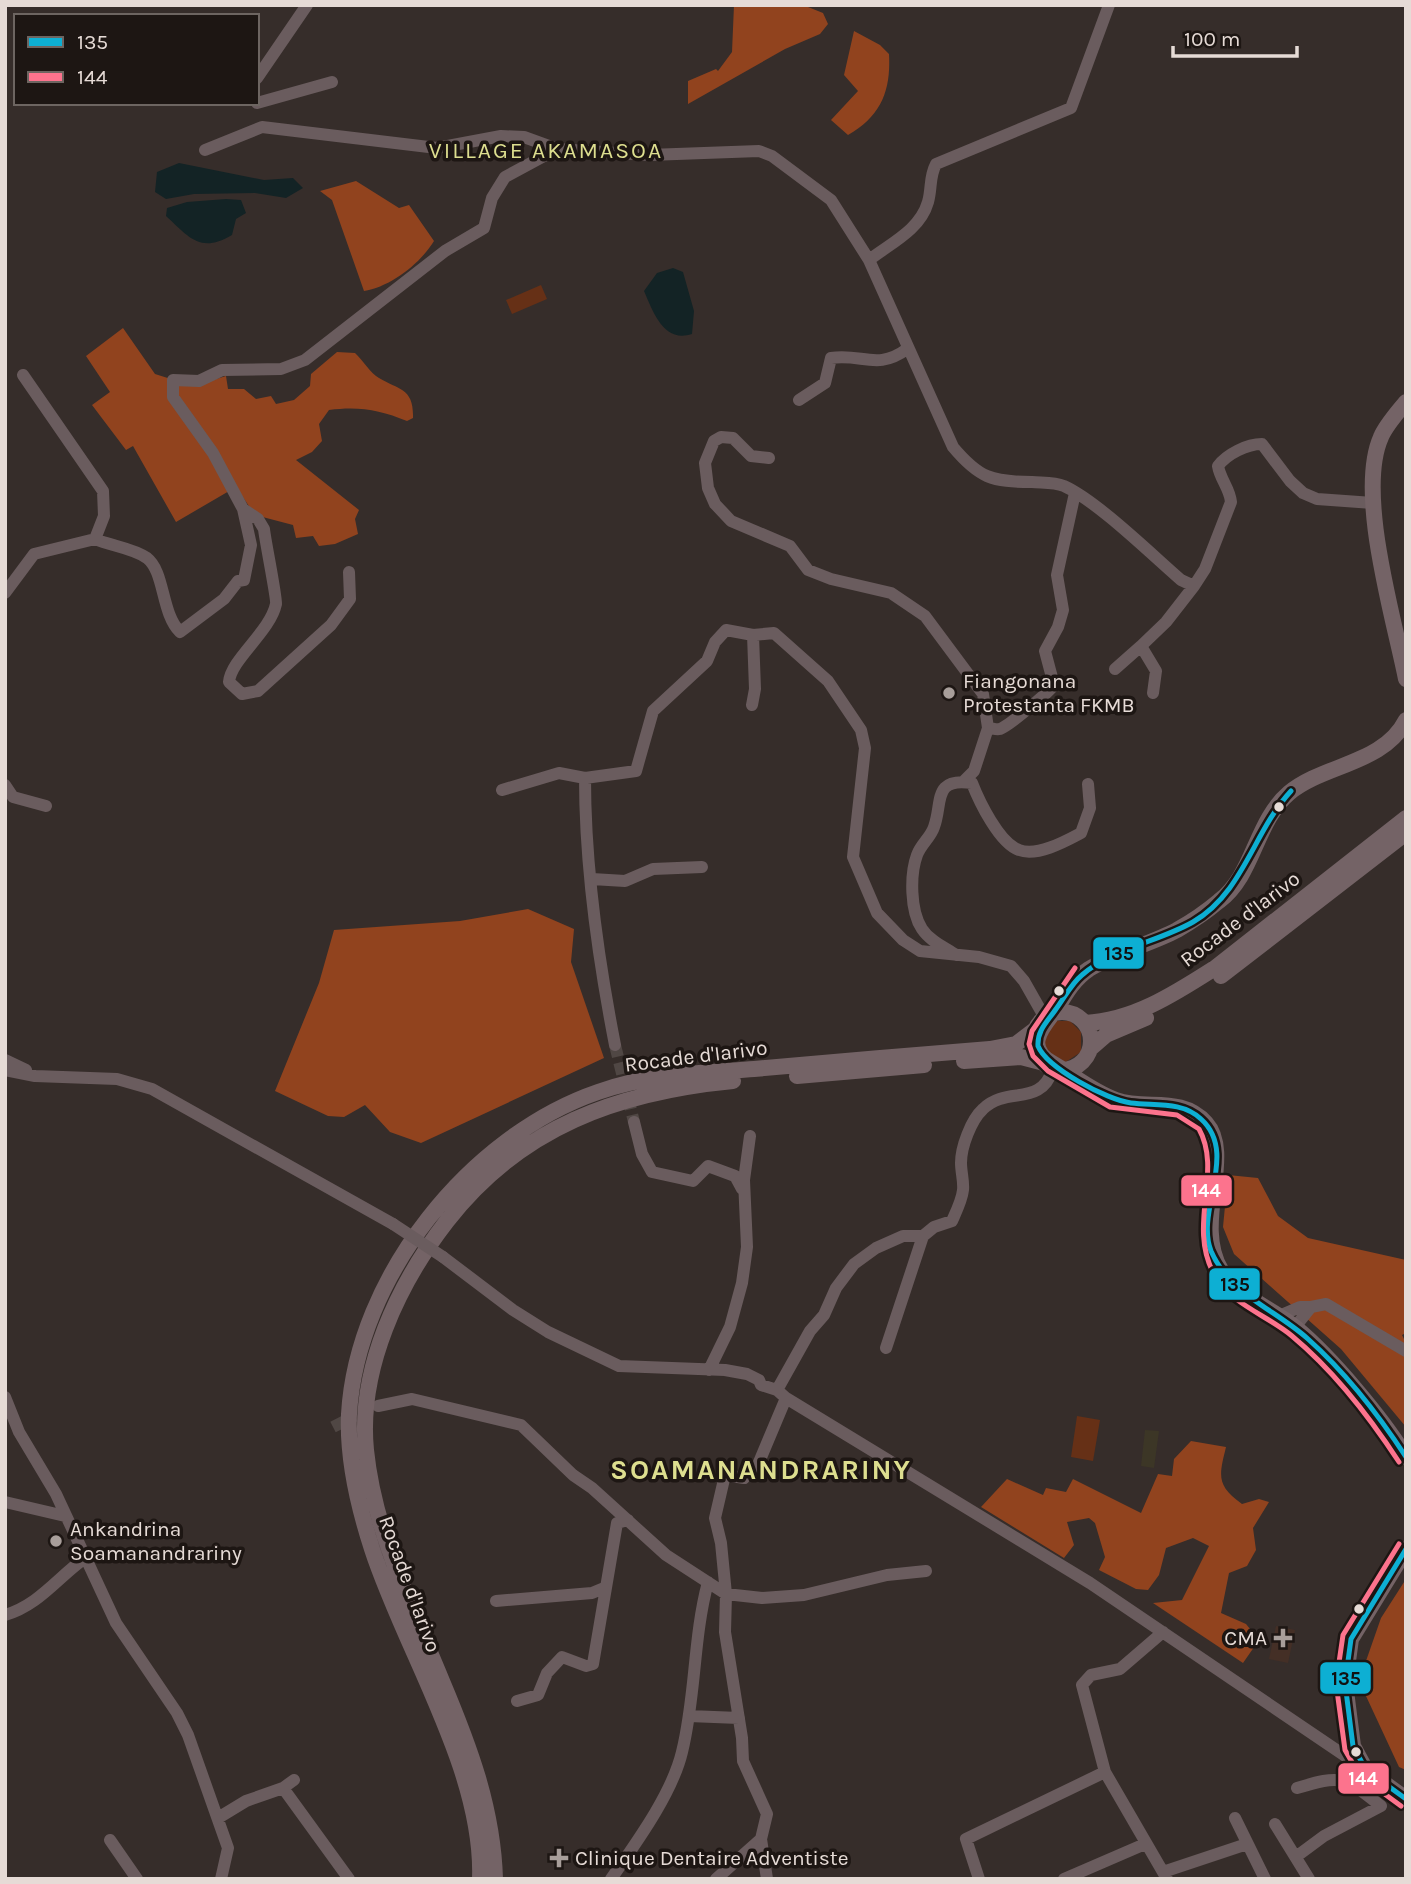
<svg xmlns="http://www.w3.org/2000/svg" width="1411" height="1884" viewBox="0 0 1411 1884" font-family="Karla,sans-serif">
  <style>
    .industrial { fill: #3c3626 }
    .built { fill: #442f26 }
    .green { fill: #663016 }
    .forest { fill: #91431e }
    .water { fill: #132325 }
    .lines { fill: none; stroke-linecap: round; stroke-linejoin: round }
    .minor-tunnel { stroke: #504744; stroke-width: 12; stroke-dasharray: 12 6; stroke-linecap: butt }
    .minor { stroke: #6a5c5e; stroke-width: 12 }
    .major { stroke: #746366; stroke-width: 16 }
    .minor-bridge { stroke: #6a5c5e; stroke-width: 12 }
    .bus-1-casing { stroke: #1d1613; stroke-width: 10 }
    .bus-2-casing { stroke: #1d1613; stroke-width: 10 }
    .bus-1 { stroke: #0dafd3; stroke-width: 5 }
    .bus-2 { stroke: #fc738d; stroke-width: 5 }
    .poi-dot { fill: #a89e9a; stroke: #1d1613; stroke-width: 2.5 }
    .bus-dot { fill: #e6dbd6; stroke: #1d1613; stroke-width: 2.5 }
    .labels { text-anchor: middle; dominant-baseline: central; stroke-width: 7; stroke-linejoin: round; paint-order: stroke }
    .poi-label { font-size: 21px; fill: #e6dbd6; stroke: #1d1613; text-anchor: start }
    .street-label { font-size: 21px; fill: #e6dbd6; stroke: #1d1613 }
    .neighbourhood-label { font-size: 23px; letter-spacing: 2px; fill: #ddde8f; stroke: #1d1613 }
    .district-label { font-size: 28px; font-weight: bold; letter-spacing: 2px; fill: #ddde8f; stroke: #1d1613 }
    .line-badge { stroke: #1d1613; stroke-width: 2.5 }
    .badge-label { font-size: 19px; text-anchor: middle; font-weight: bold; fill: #fff }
    .pale-badge-label { font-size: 19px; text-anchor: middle; font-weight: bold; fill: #111 }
  </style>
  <rect width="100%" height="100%" fill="#362d2a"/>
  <path class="industrial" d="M1145,1430L1159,1431L1154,1468L1141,1466Z"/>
  <path class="built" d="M1276,1626L1295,1630L1288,1663L1269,1659Z"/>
  <path class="green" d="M541,285L547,299L512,314L506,300Z
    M1055,1021H1070L1081,1032V1052L1064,1063L1041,1046Z
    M1077,1416L1100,1420L1093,1461L1071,1457Z"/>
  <path class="forest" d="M734,5H803L823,13L828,24L820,34L785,49L688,104V81L716,69L718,71L732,52Z
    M854,31L880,45L889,54C891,91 881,116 848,135L831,120L858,91L844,75Z
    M356,181L399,208L409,205L434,241C420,264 390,287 364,291L332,200L320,191Z
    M123,328L155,374L193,386L226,376L228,389H244L256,399L271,396L276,404L294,400L310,386L311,374L337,352L355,353C363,360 370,373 379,378C399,390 414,388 413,418L407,421C380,410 359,406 329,410L319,424L322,441L312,452L296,460L359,510L355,519L358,534L335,544L319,546L313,536L296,538L293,525L255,515L236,487L176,522L133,446L126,450L92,405L110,392L86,356Z
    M528,909L574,929L571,962L604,1058L421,1143L390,1132L365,1105L344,1117L328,1116L275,1091L319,983L334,930L460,921Z
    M1228,1175L1258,1178L1278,1216L1308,1238L1406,1260V1333L1402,1335L1406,1343V1427L1341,1349L1234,1254L1223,1227Z
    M1191,1441L1226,1447C1219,1476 1216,1485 1242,1504L1259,1499L1269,1502L1253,1528L1256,1550L1247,1566L1229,1573L1221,1613L1246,1624L1259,1640L1243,1663L1153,1603L1182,1600L1209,1546L1193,1538L1166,1548L1159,1575L1148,1590L1136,1589L1099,1570L1105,1557L1095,1523L1089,1518L1067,1522L1074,1545L1064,1558L981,1507L1007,1479L1043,1495L1046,1488L1066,1492L1073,1479L1141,1513L1158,1474L1172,1476L1174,1459Z
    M1406,1579V1770L1399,1767L1359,1681L1381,1618Z"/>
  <path class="water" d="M179,163L264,180L293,178L303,188L286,198L255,193L194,194L166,199L155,192L157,172Z
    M226,199L241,200L246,213L236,219L232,235C200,254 189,237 166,216L167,208L187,202Z
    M673,268L683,272L694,311L692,334C664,343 654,314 644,291L657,273Z"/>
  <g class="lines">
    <path class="minor-tunnel" d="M615,1045L634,1122
      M333,1427L355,1416"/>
    <path class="minor" d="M257,78L307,5
      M257,103L332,82
      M205,150L262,127L437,148L501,136L524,137L557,149L649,155L759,151L772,156L831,200L869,260L953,447C979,478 992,482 1032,482C1042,483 1054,482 1064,486C1097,501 1151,554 1181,580L1194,586L1205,569L1231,502C1230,489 1220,479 1218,466C1227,454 1247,444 1262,444L1290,481L1303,493L1317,499L1373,503
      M869,260C891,243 920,230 928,202C932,188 929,177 936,164L1071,108L1109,5
      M799,400L825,383L831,358C862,353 877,371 907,349
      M769,458L751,456L733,438L721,437L714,441L705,463L708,488L715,504L731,521L790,546L808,570L831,579L891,593L925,616L983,694L988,728C992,728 996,730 1000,729C1009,726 1049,692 1054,685L1045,651L1058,627L1063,610L1057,575L1075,493
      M243,509L258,519L264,529C265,540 277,598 276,604C270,632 231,659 229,682L242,694L258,691L331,625L350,599L349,572
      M95,539C111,546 133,548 147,558C165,572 161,613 180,632L224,599L238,581L244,580L251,545L243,509L213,453L173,397V380L199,381L222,370L281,369L305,360L445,251L484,228L492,198L505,177L557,149
      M5,593L34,554L95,539L104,516L103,491L23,375
      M1115,669L1141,646
      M1153,693L1156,671L1141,646L1166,622L1194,586
      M752,705L755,689L753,635L774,633L828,681L861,730L865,748L853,857L877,913L903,940L920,951L979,957L1011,966L1024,981L1045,1018
      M963,782L974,771L988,728
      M5,785L13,797L46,806
      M502,790L559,773L585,778
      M592,879L625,881L653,869L702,867
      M956,955C944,947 930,941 922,929C910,911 910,874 917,855C921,844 931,837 934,827C943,803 932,777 972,783C979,801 999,843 1019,850C1037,857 1066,841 1081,833L1090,808L1088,784
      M615,1045C598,958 585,867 585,778L636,771L653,711L707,661L715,642L726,630L753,635
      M5,1060L26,1070
      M5,1070L35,1076L117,1079L152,1089L393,1224
      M634,1122L642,1154L652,1172L693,1181L708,1166L735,1176L742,1189
      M443,1257L513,1310L548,1332L619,1366L725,1370L747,1374L759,1380L761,1385L777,1390L786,1398L1090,1583L1366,1770
      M1311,1307L1326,1304L1406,1351
      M1279,1316L1300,1307H1311L1295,1327
      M886,1348L923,1236L934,1227L952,1221C956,1212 962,1200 963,1190C964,1182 961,1172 961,1163C961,1147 971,1120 983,1109C1008,1085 1040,1108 1053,1069
      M709,1370L730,1327L742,1283L747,1247L744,1180L750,1136
      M777,1390L810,1331L824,1315L836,1288L854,1264L876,1248L903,1236H923
      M5,1397L19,1432L56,1494L116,1623L177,1713L188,1735L228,1848L221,1879
      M378,1406L412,1399L521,1425L573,1475L592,1488L666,1555L726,1594L762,1598L804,1595L887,1575L926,1571
      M5,1502L65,1516
      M496,1601L592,1593L604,1588
      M5,1615C39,1605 57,1578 85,1558
      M1163,1632L1120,1669L1091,1675L1082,1685L1105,1772L1167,1879
      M517,1701L538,1695L547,1673L562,1657L586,1666L593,1664L617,1523L628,1520
      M689,1716L739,1718
      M283,1788L349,1879
      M218,1818L246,1801L283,1788L294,1780
      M1235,1818L1265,1879
      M1275,1824L1309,1879
      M110,1840L137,1879
      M1297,1856L1324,1836L1381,1806C1344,1777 1343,1774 1297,1788
      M1163,1872L1247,1844
      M611,1879C636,1843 672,1794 682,1752C696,1696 693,1638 708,1582
      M716,1879L761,1839
      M767,1879L761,1839L767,1814L743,1761L742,1738L725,1632L726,1594L721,1543L715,1518L725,1475L744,1478L747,1469L757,1467L786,1398
      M979,1879L966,1839L1105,1772
      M1064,1879L1145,1844"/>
    <path class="major" d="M1406,402C1398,412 1386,425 1381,437C1356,493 1394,618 1406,679
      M1406,720C1384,764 1324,764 1289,793C1255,822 1254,875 1219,901C1206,912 1191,922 1177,930C1149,945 1116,952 1089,969C1074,979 1066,993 1057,1008C1045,1025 1022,1046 1052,1063C1073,1075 1093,1092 1116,1100C1146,1111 1181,1095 1206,1123C1234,1154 1193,1225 1221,1270C1238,1297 1273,1309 1296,1328C1331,1357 1383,1419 1406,1457
      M1221,976L1406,833
      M1033 1041a29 29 0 1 1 58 0a29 29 0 1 1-58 0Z
      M1085,1023C1133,1021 1176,993 1215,968L1406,818
      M1091,1048L1106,1035L1146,1018
      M964,1061L1021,1057L1044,1063
      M797,1076L924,1065
      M1406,1549L1351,1639L1345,1683L1353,1746L1366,1770L1406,1799
      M480,1879C484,1771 405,1651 372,1549C358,1506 347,1459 349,1414C357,1277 470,1136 598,1092C648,1074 702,1073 754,1069C833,1062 911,1055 990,1049L1016,1044L1037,1028
      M495,1879C493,1808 469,1745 442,1681C412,1608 374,1530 366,1450C358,1369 398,1284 447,1221C520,1127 618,1092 733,1081"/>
    <path class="minor-bridge" d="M393,1224L443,1257"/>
    <g class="bus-1-casing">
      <path id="bus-1" d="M1291,791C1253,832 1244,892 1193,922C1158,942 1113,948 1082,975C1071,984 1065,997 1056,1009C1048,1021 1037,1030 1038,1046C1047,1068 1107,1100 1131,1103C1155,1106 1182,1101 1201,1119C1239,1153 1195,1211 1211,1251C1230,1295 1275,1309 1308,1339C1346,1373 1378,1414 1406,1457
        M1406,1549L1351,1639L1345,1683L1353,1746L1366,1770L1406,1799"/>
    </g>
    <g class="bus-2-casing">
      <path id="bus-2" d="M1075,968L1032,1031L1029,1044L1033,1056L1048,1071L1110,1107L1177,1115L1199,1129C1223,1172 1187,1225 1214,1274C1230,1304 1267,1315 1292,1336C1334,1371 1369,1416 1399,1462
        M1399,1544L1343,1635L1336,1683L1345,1750L1360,1776L1401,1806"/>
    </g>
    <use href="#bus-1" class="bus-1"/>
    <use href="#bus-2" class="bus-2"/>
  </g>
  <g class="poi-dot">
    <circle cx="949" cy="693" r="7"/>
    <circle cx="56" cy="1541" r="7"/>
    <path d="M1279.5 1627.5h7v7h7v7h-7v7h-7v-7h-7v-7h7z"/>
    <path d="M555.5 1847.5h7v7h7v7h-7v7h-7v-7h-7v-7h7z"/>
  </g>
  <g class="bus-dot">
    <circle cx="1279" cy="807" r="6"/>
    <circle cx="1059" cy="991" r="6"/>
    <circle cx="1359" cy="1609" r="6"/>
    <circle cx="1356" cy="1752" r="6"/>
  </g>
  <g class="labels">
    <g class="poi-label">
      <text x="963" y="681">Fiangonana<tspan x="963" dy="24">Protestanta FKMB</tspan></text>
      <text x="70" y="1529">Ankandrina<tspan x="70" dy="24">Soamanandrariny</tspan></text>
      <text x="1267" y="1638" text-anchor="end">CMA</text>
      <text x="575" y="1858">Clinique Dentaire Adventiste</text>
    </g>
    <g class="street-label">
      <text transform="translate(1240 919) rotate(-37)">Rocade d'Iarivo</text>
      <text transform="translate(696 1056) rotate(-7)">Rocade d'Iarivo</text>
      <text transform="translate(410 1584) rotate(70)">Rocade d'Iarivo</text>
    </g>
    <g class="neighbourhood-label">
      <text x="546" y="150">VILLAGE AKAMASOA</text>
    </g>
    <g class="district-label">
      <text x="761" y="1469">SOAMANANDRARINY</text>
    </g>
  </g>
  <g class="line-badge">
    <rect x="1092" y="936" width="53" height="34" rx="7" fill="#0dafd3"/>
    <rect x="1180" y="1174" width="53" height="33" rx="7" fill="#fc738d"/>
    <rect x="1208" y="1267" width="53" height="34" rx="7" fill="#0dafd3"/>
    <rect x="1319" y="1661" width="53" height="34" rx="7" fill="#0dafd3"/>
    <rect x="1337" y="1762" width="53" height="33" rx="7" fill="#fc738d"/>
  </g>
  <g class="badge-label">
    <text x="1206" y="1197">144</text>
    <text x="1363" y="1785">144</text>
  </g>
  <g class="pale-badge-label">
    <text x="1119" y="960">135</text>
    <text x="1235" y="1291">135</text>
    <text x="1346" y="1685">135</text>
  </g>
  <rect width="1411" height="1884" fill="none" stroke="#e6dbd6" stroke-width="14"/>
  <rect x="14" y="14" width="245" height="91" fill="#1d1613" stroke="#6d6561" stroke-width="2"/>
  <rect x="28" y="37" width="35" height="10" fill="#0dafd3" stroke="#6d6561" stroke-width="2"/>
  <text x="77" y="49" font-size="21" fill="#e6dbd6">135</text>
  <rect x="28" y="72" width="35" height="10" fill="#fc738d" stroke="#6d6561" stroke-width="2"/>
  <text x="77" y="84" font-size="21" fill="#e6dbd6">144</text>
  <path d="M1173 46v10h124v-10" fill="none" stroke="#e6dbd6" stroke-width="3.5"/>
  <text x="1184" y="46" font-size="21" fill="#e6dbd6" stroke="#1d1613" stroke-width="5" paint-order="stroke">100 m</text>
</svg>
